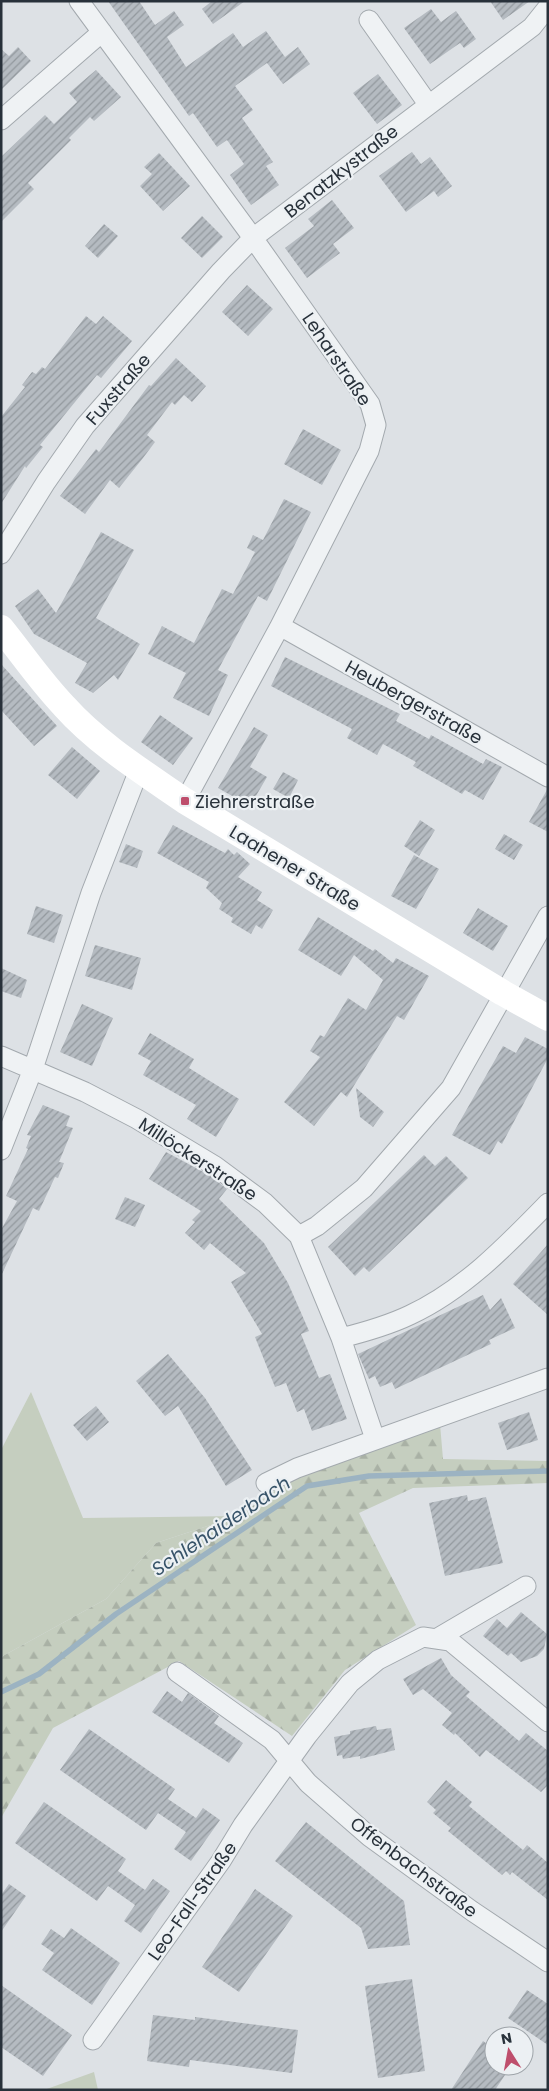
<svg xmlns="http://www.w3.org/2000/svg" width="549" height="2091" viewBox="0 0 549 2091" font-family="Poppins,sans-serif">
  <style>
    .green { fill: #c5cebf }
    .forest { fill: url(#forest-firs) }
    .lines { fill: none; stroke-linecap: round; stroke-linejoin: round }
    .stream { stroke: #9cb3c2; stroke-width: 5.5 }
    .building { fill: url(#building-hatch) }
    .street-casing { stroke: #a3a9ae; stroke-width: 21 }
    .street { stroke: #eff2f4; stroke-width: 19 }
    .secondary { stroke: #fff; stroke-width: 26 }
    .poi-dot { fill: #be4e6c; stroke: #ecf0f3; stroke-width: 2 }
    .labels { text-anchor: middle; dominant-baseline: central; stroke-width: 4.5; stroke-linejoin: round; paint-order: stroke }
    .street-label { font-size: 18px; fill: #28313a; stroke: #ecf0f3 }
    .poi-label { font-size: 18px; fill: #28313a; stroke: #ecf0f3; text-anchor: start }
    .water-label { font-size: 19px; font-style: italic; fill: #375369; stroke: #ecf0f3 }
  </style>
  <defs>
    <pattern id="forest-firs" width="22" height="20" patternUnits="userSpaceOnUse" patternTransform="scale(1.25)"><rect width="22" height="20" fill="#c5cebf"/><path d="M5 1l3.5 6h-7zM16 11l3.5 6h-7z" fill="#a9b1a5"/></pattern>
    <pattern id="building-hatch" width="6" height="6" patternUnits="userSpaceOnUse" patternTransform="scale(1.25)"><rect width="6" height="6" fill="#b5bbc1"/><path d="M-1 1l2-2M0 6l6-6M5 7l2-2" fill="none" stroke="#93999e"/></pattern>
  </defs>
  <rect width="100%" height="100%" fill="#dde1e5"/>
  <path class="green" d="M31,1392L83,1518L238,1516L156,1543L106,1599L1,1657V1450Z
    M94,2072L98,2090H44Z"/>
  <path class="forest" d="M440,1424L443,1459L548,1461V1483L413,1488L359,1513L416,1625L345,1670L292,1736L179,1661L53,1728L1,1818V1657L106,1599L156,1543L238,1516L285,1484L378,1441Z"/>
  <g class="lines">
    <path class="stream" d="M1,1692L39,1674L116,1614L307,1486L369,1476L548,1471"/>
  </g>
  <path class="building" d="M108,1H139L155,25L174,11L184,25L167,37L186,67L233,33L243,47L266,31L285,57L298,47L310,64L283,84L267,63L235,86L253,110L242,118L273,162L266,166L279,185L251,205L230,175L244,164L227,140L217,147L193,113L189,116Z
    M212,1H245L213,24L202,9Z
    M490,1H530L503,20Z
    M431,9L441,22L456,11L476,39L464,48L460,43L430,64L404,28Z
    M18,47L31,61L1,90V49L9,56Z
    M96,70L121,97L94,121L90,117L69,138L71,140L28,183L34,189L1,222V157L45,115L54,124L77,102L69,93Z
    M378,74L402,105L377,124L353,93Z
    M412,152L421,164L430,157L452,186L438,197L434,191L406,212L379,176Z
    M159,153L190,186L163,211L140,186L152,174L144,167Z
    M332,200L354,228L333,244L340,253L307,278L285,248L314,226L308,219Z
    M202,216L223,237L202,258L181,238Z
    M104,224L118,236L98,258L85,246Z
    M247,285L273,309L248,336L222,312Z
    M86,316L96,324L103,316L132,341L101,378L97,375L40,445L43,447L26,468L25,466L1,504V417L25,387L22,385L32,372L36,374L42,367L45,369Z
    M176,358L206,386L192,402L184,395L175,405L172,402L147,435L155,442L143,458L119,488L110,480L85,514L60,496L96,449L99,452L149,385L151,386Z
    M303,429L341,450L322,485L284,464Z
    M284,499L311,512L267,601L258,596L218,670L228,675L209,716L173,698L186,673L148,654L162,626L194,643L222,589L233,594L255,552L247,548L253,535L263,540Z
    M101,532L134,550L96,618L140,644L118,680L114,675L93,693L75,683L87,663L34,634L15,606L38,589L56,613Z
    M285,657L400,714L396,721L429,739L431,735L483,764L486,759L502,767L483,800L465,790L462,794L413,766L416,762L383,744L377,755L347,738L352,729L271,686Z
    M1,664L57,726L34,746L1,710Z
    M160,715L193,738L173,765L141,742Z
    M254,727L268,735L250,767L267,777L250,806L218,788Z
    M72,747L100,771L77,799L48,775Z
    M283,772L298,780L289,798L273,789Z
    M548,788V832L529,822Z
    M420,820L435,830L419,856L404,846Z
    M173,825L225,853L228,849L234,855L237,852L250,864L238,877L262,892L257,900L273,910L262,929L256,925L251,934L231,922L233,918L219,909L222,903L206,888L209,882L157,853Z
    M504,834L523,845L514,860L495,849Z
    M126,844L143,851L137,868L119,862Z
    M414,855L439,869L416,909L391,896Z
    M36,906L63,915L54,943L27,934Z
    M478,908L508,926L493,951L463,933Z
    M318,917L373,951L375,949L393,963L396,958L429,976L404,1020L397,1016L347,1097L341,1092L314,1126L284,1102L320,1057L310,1051L320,1035L324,1037L348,998L366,1010L383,980L354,955L341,976L298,950Z
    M95,945L141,958L132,990L85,976Z
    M1,968L27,980L21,998L1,991Z
    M82,1004L113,1018L92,1066L60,1052Z
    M150,1033L194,1059L189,1068L239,1099L216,1137L187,1119L196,1105L143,1075L151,1061L138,1054Z
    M525,1037L548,1049V1058L502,1144L498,1141L490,1155L452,1135L503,1046L516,1053Z
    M356,1088L384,1112L373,1127L360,1117Z
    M43,1105L70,1116L66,1126L73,1128L59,1162L64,1163L58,1178L55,1177L39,1211L33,1208L1,1276V1230L17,1201L6,1196L28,1149L26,1148L31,1136L27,1135Z
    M166,1152L209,1175L227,1189L219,1199L264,1243L288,1283L309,1331L301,1334L319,1378L330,1374L347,1419L312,1431L304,1409L297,1412L286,1383L275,1387L255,1337L262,1334L231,1282L246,1273L210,1243L204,1250L185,1233L195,1222L192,1220L201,1211L149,1179Z
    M424,1155L435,1166L446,1156L468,1178L369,1272L364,1267L355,1276L328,1247Z
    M125,1197L145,1205L135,1227L115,1219Z
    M548,1244V1315L513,1284Z
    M483,1295L490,1310L501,1298L515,1328L489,1340L491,1344L395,1389L392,1382L380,1387L375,1376L369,1379L358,1354Z
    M168,1354L205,1398L252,1470L226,1486L178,1406L165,1416L136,1381Z
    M96,1406L109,1422L87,1441L73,1425Z
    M529,1412L538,1440L507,1450L498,1423Z
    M467,1495L468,1501L486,1497L503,1563L445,1576L429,1503Z
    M521,1612L547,1634L544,1649L537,1656L521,1662L511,1653L508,1656L483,1636L497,1619L507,1628Z
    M441,1658L451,1675L470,1692L466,1696L519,1741L526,1733L548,1751V1785L541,1792L486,1750L480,1757L455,1733L454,1735L442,1725L452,1713L423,1689L413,1695L403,1679Z
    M167,1691L182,1702L188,1693L219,1716L214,1723L243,1743L229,1763L152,1712Z
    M376,1726L377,1730L391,1728L395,1750L360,1759V1756L343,1759L342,1755L337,1756L334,1737L350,1734V1731Z
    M89,1729L175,1789L168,1799L196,1818L203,1808L220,1820L191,1861L174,1849L186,1832L158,1813L146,1830L60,1770Z
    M446,1780L472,1802L469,1806L523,1850L527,1845L548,1863V1900L512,1872L510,1875L506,1871L502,1875L448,1831L451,1828L433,1813L436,1810L427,1802Z
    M44,1802L126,1859L118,1871L145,1890L153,1879L170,1891L141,1933L124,1921L135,1905L108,1886L97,1901L15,1843Z
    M306,1822L404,1901L410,1945L368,1949L361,1928L275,1861Z
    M9,1884L26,1896L1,1932V1895Z
    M255,1889L293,1916L239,1992L202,1967Z
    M71,1928L120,1963L92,2005L42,1970L54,1953L41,1944L51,1929L64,1938Z
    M412,1979L425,2071L378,2078L365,1986Z
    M1,1985L72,2035L43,2076L1,2047Z
    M527,1990L548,2004V2045L508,2018Z
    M153,2015L195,2020V2017L298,2030L292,2073L190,2060L189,2067L147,2061Z
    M483,2041L494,2049V2066H511L495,2090H451Z"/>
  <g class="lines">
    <g class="street-casing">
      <path id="street" d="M79,1L253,238L370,404L376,425L369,451L280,626L185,801
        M369,20L428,104
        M1,120L102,32
        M1,554L46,482L85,426L221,271L253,238L532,27L548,7
        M280,626L548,777
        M1,1056L85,1092L137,1119L215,1166L265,1203L299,1236L341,1338L375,1439
        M1,1150L33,1069L91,893L139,770
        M299,1236L317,1226L364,1188L451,1088L548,916
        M341,1338C365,1332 387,1326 410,1315C464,1290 507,1245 548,1203
        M266,1483L297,1468L548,1378
        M436,1639L526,1586
        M177,1672L272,1740L308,1783L370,1837L472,1911L548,1962
        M93,2040L221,1861L243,1825L307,1736L350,1683L378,1660L423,1637L450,1641L548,1722"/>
    </g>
    <use href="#street" class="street"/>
    <path class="secondary" d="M1,628C22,654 41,682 64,706C98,744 143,772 185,801L503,993L548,1018"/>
  </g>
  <rect class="poi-dot" x="180" y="796" width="10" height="10" rx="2.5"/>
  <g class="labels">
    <g class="street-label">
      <text transform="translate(341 171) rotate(-38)">Benatzkystraße</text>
      <text transform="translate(337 359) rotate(56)">Leharstraße</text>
      <text transform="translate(118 389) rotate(-49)">Fuxstraße</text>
      <text transform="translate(414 702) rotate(29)">Heubergerstraße</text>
      <text transform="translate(295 868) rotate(31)">Laahener Straße</text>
      <text transform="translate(198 1159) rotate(33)">Millöckerstraße</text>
      <text transform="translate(414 1867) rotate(37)">Offenbachstraße</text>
      <text transform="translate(192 1901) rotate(-55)">Leo-Fall-Straße</text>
    </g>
    <g class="poi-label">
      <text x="195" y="801">Ziehrerstraße</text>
    </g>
    <g class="water-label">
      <text transform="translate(221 1526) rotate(-34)">Schlehaiderbach</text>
    </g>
  </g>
  <rect width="549" height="2091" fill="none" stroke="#28313a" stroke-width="5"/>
  <g transform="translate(509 2051) rotate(349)"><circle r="24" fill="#ecf0f3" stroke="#9ea4a9"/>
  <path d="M0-4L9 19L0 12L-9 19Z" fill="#be4e6c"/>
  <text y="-8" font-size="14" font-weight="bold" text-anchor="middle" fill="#28313a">N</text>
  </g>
</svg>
